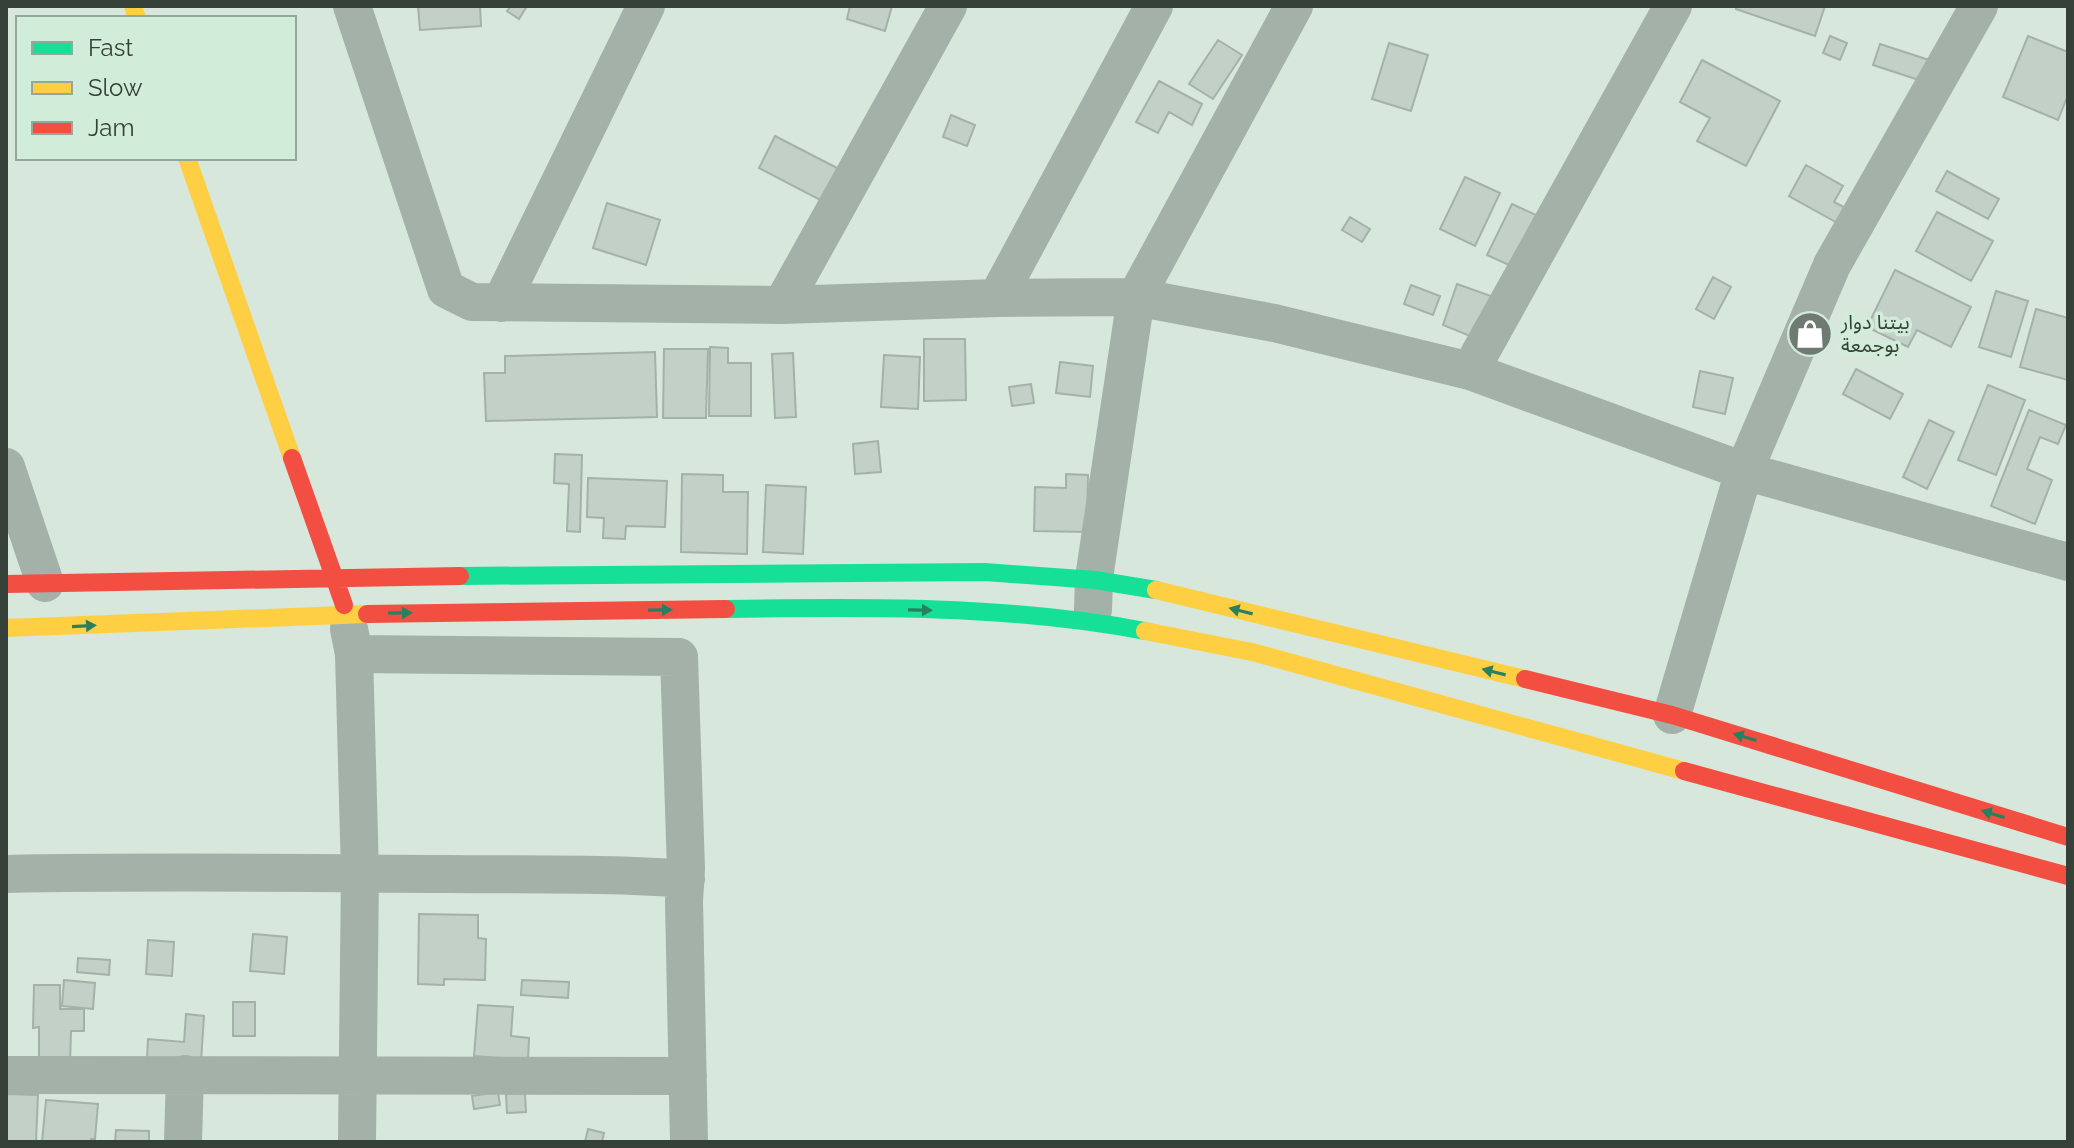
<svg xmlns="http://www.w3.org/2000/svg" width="2074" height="1148" viewBox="0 0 2074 1148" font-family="Raleway,'Noto Sans Arabic',sans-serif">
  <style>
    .building { fill: #c3d0c7; stroke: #a4b1a8; stroke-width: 2 }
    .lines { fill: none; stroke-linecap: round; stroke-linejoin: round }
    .street { stroke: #a3b1a8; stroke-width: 38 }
    .fast { stroke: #16e098; stroke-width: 18 }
    .slow { stroke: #ffcf43; stroke-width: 18 }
    .jam { stroke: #f24e42; stroke-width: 18 }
    .oneway { fill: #29805f }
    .labels { text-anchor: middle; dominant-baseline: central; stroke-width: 7; stroke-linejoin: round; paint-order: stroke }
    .poi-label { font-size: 20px; fill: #354039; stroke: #d1edda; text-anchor: start }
  </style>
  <rect width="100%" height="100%" fill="#d7e7dc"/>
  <path class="building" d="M418,6H480L481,26L420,30Z
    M511,6H527L519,19L507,11Z
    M850,6H892L885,31L847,19Z
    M1737,6H1825L1815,36L1736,9Z
    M1830,36L1847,43L1840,60L1823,53Z
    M2028,36L2068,52V95L2058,120L2003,97Z
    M1218,40L1242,55L1213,99L1189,84Z
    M1389,43L1428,55L1411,111L1372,99Z
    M1880,44L1935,62L1928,83L1873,65Z
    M1702,60L1780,101L1746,166L1697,141L1710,118L1680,102Z
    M1159,81L1202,104L1192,125L1169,112L1158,133L1136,122Z
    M951,115L975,125L967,146L943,137Z
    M775,136L841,170L824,202L759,168Z
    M1806,165L1843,186L1834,202L1859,215L1850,230L1789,196Z
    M1947,171L1999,199L1988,219L1936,191Z
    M1465,177L1500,193L1475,246L1440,229Z
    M607,203L660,220L646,265L593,248Z
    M1512,204L1536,215L1511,266L1487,255Z
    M1937,212L1993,241L1971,281L1916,251Z
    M1350,217L1370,229L1362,242L1342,230Z
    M1895,270L1971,307L1951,347L1917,330L1908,347L1867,327Z
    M1713,277L1731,287L1714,319L1696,309Z
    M1457,284L1491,296L1475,338L1443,325Z
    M1411,285L1440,296L1433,315L1404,304Z
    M1996,291L2028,301L2011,357L1979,347Z
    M2036,309L2068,318V380L2020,367Z
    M924,339H965L966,400L924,401Z
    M710,347L728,348V363H751V416H709Z
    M664,349H708L706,418H663Z
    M655,352L657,417L486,421L484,373H505V356Z
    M793,353L796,417L775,418L772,354Z
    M884,355L920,357L918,409L881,407Z
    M1060,362L1093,366L1090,397L1056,393Z
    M1856,369L1903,394L1890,419L1843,394Z
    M1700,371L1733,378L1725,414L1693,407Z
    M1031,384L1034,403L1012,406L1009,387Z
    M1988,385L2025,400L1996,475L1958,460Z
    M2029,410L2066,425L2058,444L2040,437L2027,469L2052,480L2035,524L1991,506Z
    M1929,420L1954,432L1927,489L1903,477Z
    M878,441L881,472L855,474L853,444Z
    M555,454L582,455L580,532L567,531L569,484L554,483Z
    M682,474L723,475V492H748L747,554L681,552Z
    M1066,474L1088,475L1087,532L1034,531L1035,487L1066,488Z
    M588,478L667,481L665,527L626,526L625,539L603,538L604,518L587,517Z
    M766,485L806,487L803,554L763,552Z
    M419,914L478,915V938L486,939L485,980L444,979V985L418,984Z
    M253,934L287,937L284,974L250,971Z
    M148,940L174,942L172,976L146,974Z
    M78,958L110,960L109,975L77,972Z
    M64,980L95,983L93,1009L62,1006Z
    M522,980L569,982L568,998L521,995Z
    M34,985H60V1009H84V1031H71L70,1063L39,1062V1027L33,1028Z
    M233,1002H255V1036H233Z
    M478,1005L513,1007L511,1036L529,1038L528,1060L474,1056Z
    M186,1014L204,1016L201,1062L147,1059L148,1039L184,1042Z
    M498,1092L500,1105L474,1109L472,1096Z
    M525,1093L526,1112L507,1113L506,1094Z
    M6,1094L38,1095L36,1142H6Z
    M46,1100L98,1104L95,1139H91V1142H42Z
    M588,1129L604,1133L602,1142H585Z
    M116,1130L149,1131V1142H115Z"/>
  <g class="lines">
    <path class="street" d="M352,6L446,289L472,302L782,305L997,298L1136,297L1274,323L1470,371L1744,471L2068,562
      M997,298L1154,6
      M501,303L646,6
      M782,305L948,6
      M1470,371L1673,6
      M6,467L45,583
      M1093,610L1094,578L1136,297L1294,6
      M349,629L354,654L360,873L357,1142
      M354,654L679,657L686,869L684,901L689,1142
      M1672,715L1744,471L1832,265L1979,6
      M6,874C154,871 301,873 449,874C528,875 607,873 686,879
      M6,1075L688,1076
      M183,1142L185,1074"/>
    <path class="fast" d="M460,576L985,572L1095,580L1156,590
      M726,609C865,607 1008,605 1145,631"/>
    <path class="slow" d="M133,6L137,18
      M187,158L292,458
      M1156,590L1525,679
      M6,628L367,614
      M1145,631L1252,652L1684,771"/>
    <path class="jam" d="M292,458L344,605
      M6,584L460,576
      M367,614L726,609
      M1525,679L1672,715L2068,837
      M1684,771L2068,876"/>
  </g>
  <defs><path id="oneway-solid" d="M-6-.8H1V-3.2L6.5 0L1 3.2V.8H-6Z" transform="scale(2)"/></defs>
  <g class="oneway">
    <use href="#oneway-solid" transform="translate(660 610) rotate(-1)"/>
    <use href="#oneway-solid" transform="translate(920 610) rotate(1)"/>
    <use href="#oneway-solid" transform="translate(1241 611) rotate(-166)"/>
    <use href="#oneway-solid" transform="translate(400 613) rotate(-1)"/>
    <use href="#oneway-solid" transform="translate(84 626) rotate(-3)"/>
    <use href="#oneway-solid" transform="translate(1494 672) rotate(-166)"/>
    <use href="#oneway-solid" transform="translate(1745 737) rotate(-163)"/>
    <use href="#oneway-solid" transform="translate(1993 814) rotate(-163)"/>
  </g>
  <defs>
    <g id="shop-disc" transform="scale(2.3)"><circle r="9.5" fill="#6e7a72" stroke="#d1edda"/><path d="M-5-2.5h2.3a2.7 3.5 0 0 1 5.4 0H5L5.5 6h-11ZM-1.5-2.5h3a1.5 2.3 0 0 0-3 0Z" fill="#fff"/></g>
  </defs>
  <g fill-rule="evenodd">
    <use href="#shop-disc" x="1810" y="334"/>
  </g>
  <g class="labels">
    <g class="poi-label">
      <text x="1841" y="322">بيتنا دوار<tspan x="1841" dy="23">بوجمعة</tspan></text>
    </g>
  </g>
  <rect width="2074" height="1148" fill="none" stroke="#354039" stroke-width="16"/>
  <rect x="16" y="16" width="280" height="144" fill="#d1edda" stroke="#93a89a" stroke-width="2"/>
  <rect x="32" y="42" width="40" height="12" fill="#16e098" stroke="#93a89a" stroke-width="2"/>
  <text x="88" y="56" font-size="24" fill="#354039">Fast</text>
  <rect x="32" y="82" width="40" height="12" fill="#ffcf43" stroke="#93a89a" stroke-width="2"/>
  <text x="88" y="96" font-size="24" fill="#354039">Slow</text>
  <rect x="32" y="122" width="40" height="12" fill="#f24e42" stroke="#93a89a" stroke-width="2"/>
  <text x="88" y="136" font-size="24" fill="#354039">Jam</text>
</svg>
